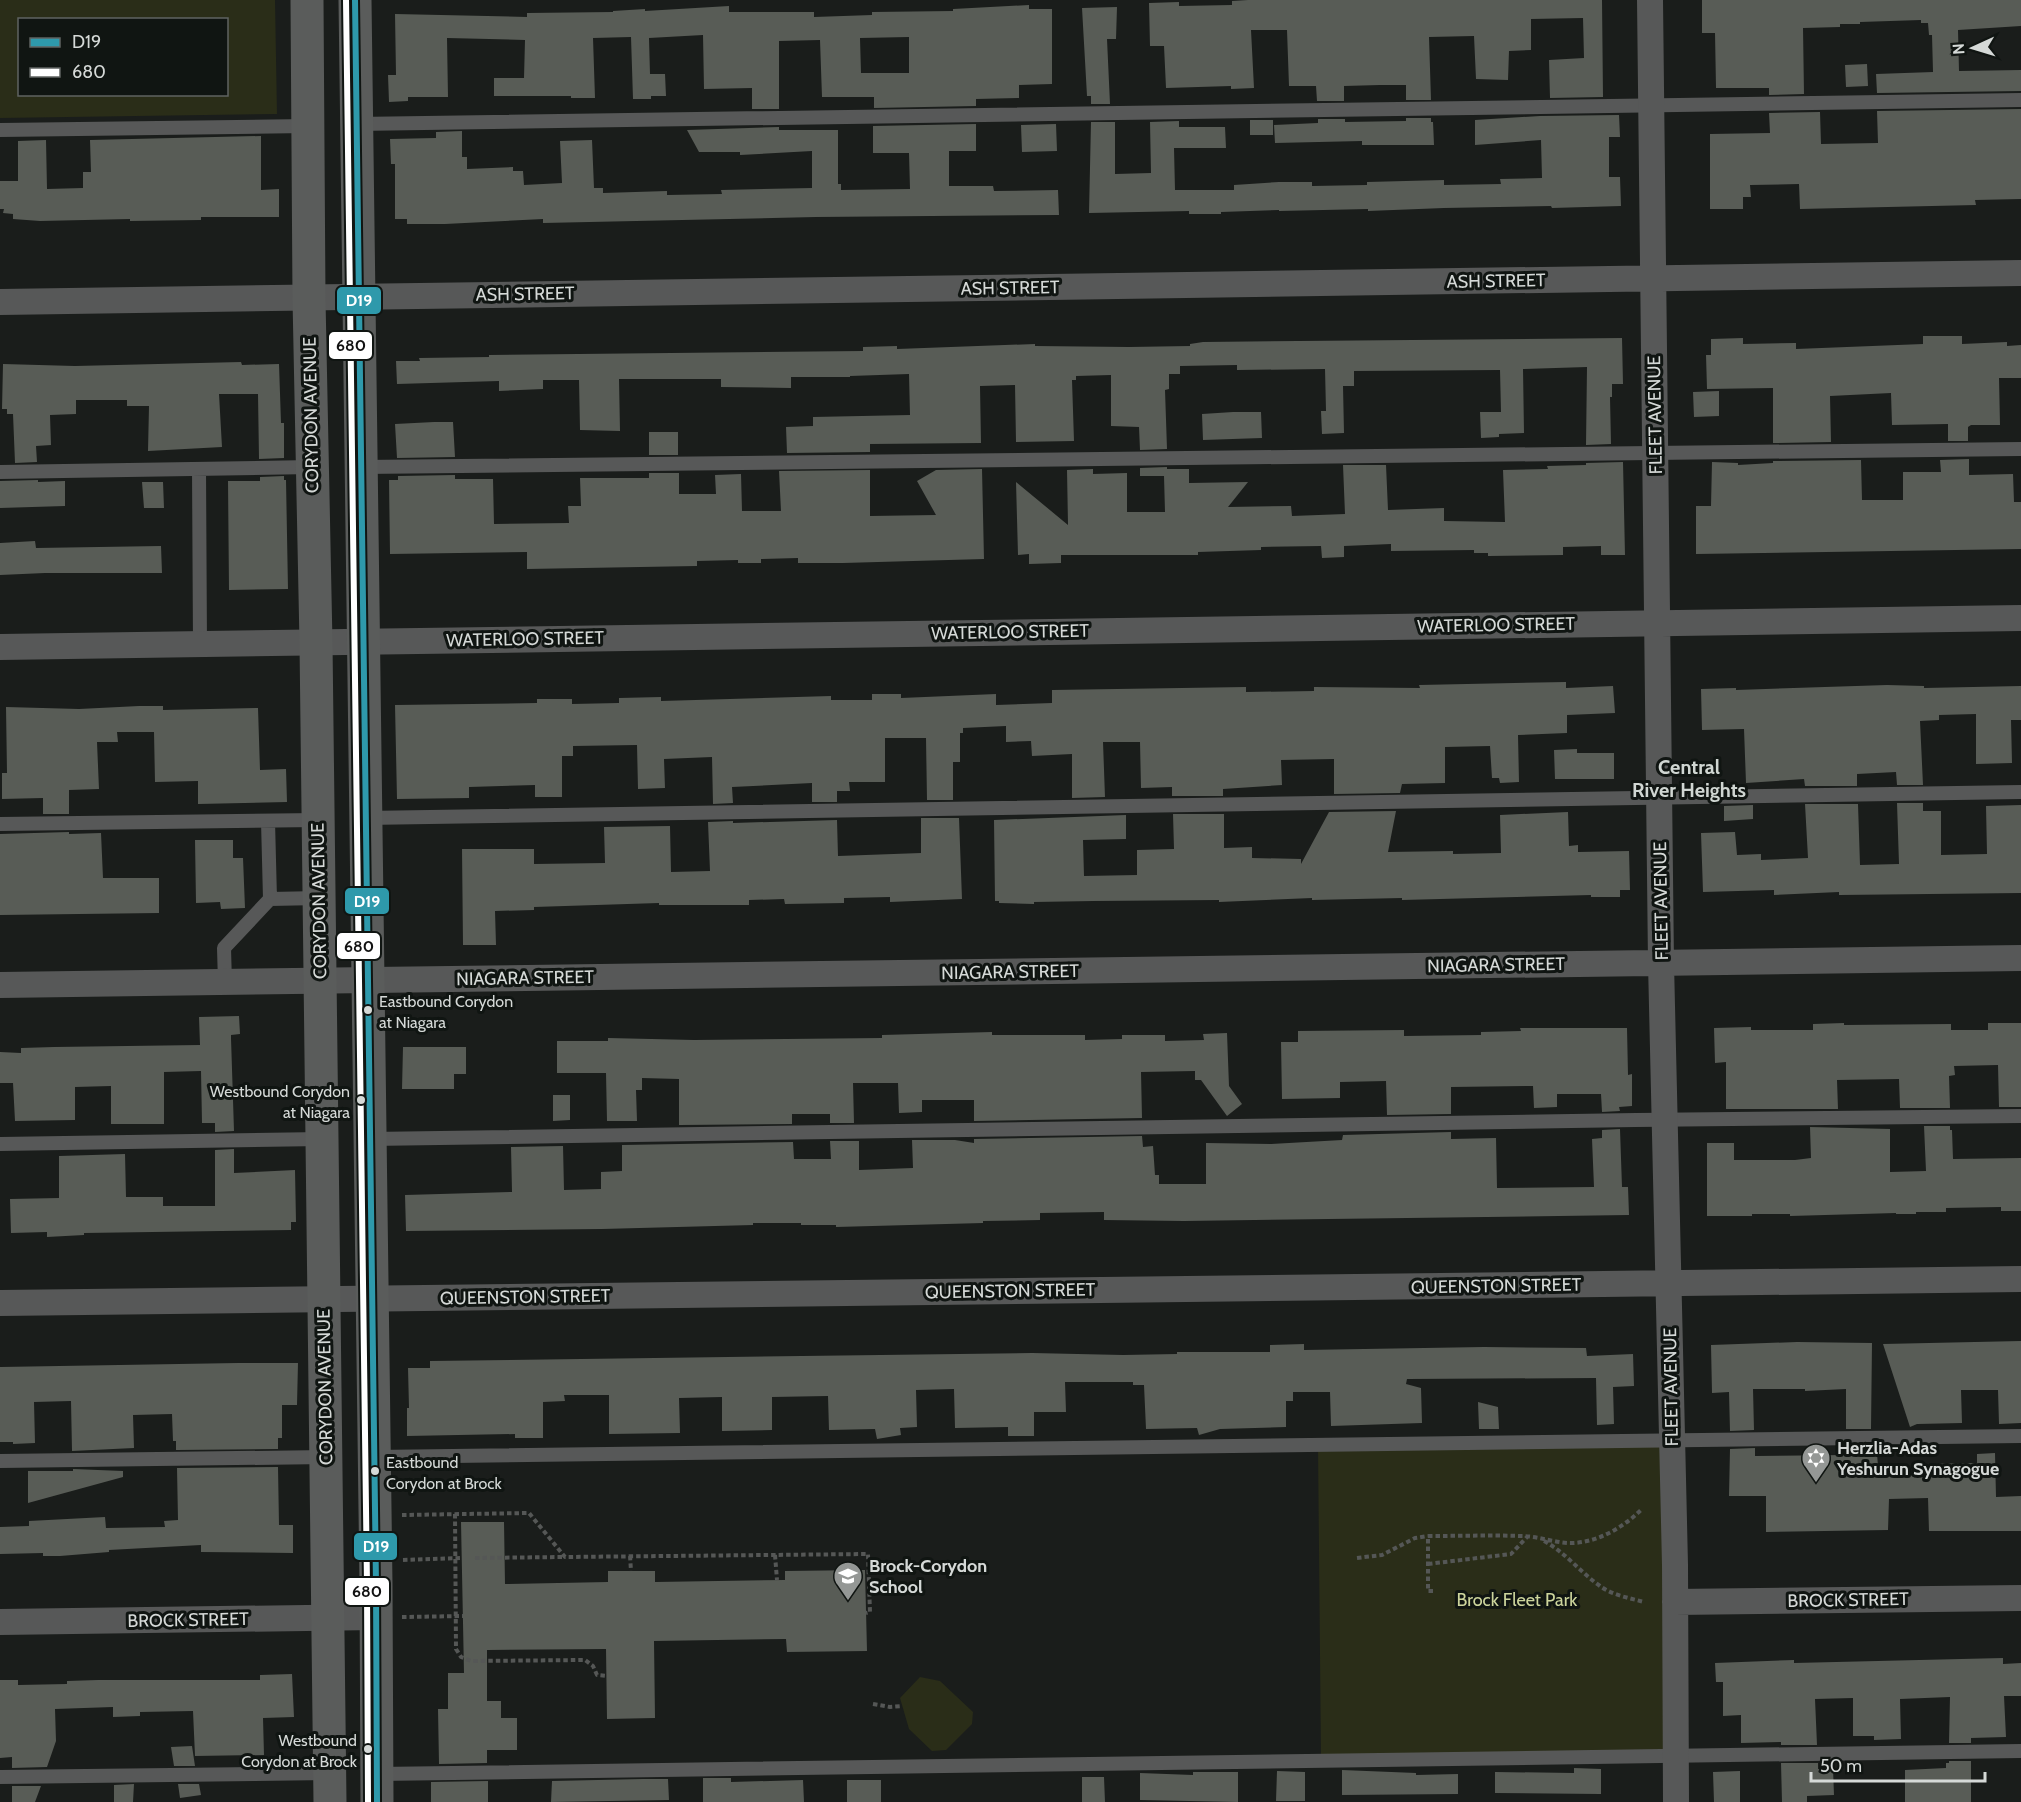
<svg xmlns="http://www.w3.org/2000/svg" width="2021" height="1802" viewBox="0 0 2021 1802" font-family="Cabin,sans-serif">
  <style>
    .green { fill: #2a2d18; fill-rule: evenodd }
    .building { fill: #585c56; fill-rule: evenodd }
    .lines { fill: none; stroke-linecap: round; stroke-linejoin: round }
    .path { stroke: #555756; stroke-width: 4; stroke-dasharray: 4.5 3; stroke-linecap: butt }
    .lane { stroke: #575858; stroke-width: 14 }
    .street { stroke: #575858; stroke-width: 26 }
    .secondary { stroke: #5a5c5b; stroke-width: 33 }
    .bus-1-casing { stroke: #101512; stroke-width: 10 }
    .bus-2-casing { stroke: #101512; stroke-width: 10 }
    .bus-1 { stroke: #2e99ab; stroke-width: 6 }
    .bus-2 { stroke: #fff; stroke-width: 6 }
    .bus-dot { fill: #d5d9d7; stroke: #101512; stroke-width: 2 }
    .labels { text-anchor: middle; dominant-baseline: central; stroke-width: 6; stroke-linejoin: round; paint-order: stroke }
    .bus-label { font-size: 16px; fill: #d5d9d7; stroke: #101512; text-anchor: start }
    .street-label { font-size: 18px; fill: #d5d9d7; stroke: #101512 }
    .poi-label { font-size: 18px; font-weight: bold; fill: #d5d9d7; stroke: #101512; text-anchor: start }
    .park-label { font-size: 18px; fill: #cdd59c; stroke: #101512 }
    .neighbourhood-label { font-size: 20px; font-weight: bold; fill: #d0d6d2; stroke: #101512 }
    .line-badge { stroke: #101512; stroke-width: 2 }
    .badge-label { font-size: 16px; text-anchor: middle; font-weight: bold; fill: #fff }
    .pale-badge-label { font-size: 16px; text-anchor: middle; font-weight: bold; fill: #111 }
  </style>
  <rect width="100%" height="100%" fill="#1a1d1b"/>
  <path class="green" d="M0,0H275L277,114L0,118ZM20,20H226V94H20Z
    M1672,1441L1676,1755L1321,1760L1318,1445Z
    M920,1677L940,1681L973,1712L972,1724L946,1750L932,1751L909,1729L900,1698Z"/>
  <path class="building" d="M1248,0H1602L1603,97L1550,98L1549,60L1584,58L1583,18L1531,19V50L1509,51L1508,80L1476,79L1474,36L1429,37L1431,100H1406V85H1380L1344,86V101H1317L1316,86H1289L1287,30H1251L1254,88L1231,89V86L1166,88L1164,46H1150L1149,3L1179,2V6L1232,5V1Z
    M1702,0H2021V26L1958,30L1959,71L2021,70V91L1877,93L1876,74L1933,72L1932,35H1929L1928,23H1921V20L1860,22V24H1840V27L1803,28L1804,94L1769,95V88H1716L1715,33H1702Z
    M1029,5V9H1052V84L1019,85V98L976,99V106L874,108V97H822L820,40L779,41V109H752V88L704,89L703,35L649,38L650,74H665L666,96H651V99H633L631,37L593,38L595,98H571V96H494V78H524L525,40L447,38L448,97H408V101L389,102L388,75H396L395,14L527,17V13L613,12V11L645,9V11L729,6V12H814V17L872,15V12L953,11V9ZM909,37V73H861L860,38Z
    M1117,7L1116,39H1107L1110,104H1091V96H1087L1082,8Z
    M1867,64L1868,86L1846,87L1845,65Z
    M2021,109V199L1975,200L1976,205L1800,209L1799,184L1750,185L1751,197H1743V209H1710V134L1770,133L1769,113L1820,112L1821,144L1878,143L1877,111Z
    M1619,115L1620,137H1609V177H1620L1621,206L1552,208L1551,206L1444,208L1368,211V209L1279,211V210L1221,212V214H1189V211L1089,213L1091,122H1115V174L1151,173L1150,122L1179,121V127H1225L1226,148H1174L1175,190H1234V185L1279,182H1312V186L1367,185V182L1444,180V185L1501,184L1500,179L1542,178L1541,140L1475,145V120L1540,116Z
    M1406,118H1431V122H1433L1434,145H1362V141L1275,143L1274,125L1318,123V119H1345V122L1406,121Z
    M1250,120H1273V135H1250Z
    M976,124V151H949V186H993L994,191L1058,190L1059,215L816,217L543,223V219L445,224H407V219H395V164H391L390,139L436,138V132L462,131V157H467V169L513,167V171H523L524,185L562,183L560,141L592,140L594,188H603V193L667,191V195L722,194L721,190L812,188V151L740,155V152H699L687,130L779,127V130H838V184H841V190L910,189L909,153H873V126Z
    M1056,124L1057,151L1022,152L1021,125Z
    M261,136V190L279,189V217H201V220L130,221V219L40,221L13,219V214L3,213L4,209H0V181H18V141L46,140L47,189L83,188V172H91L90,140Z
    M1923,336H1962V344L2007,342V346L2021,345V378H1999L2000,425H1971L1968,427V441H1948V424L1892,425L1891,393L1830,396L1831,442L1773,443V388L1707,389L1706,355H1711V339L1743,338V344L1796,343V349L1923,344Z
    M1622,338L1623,384H1612V397H1610L1611,444L1586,445L1587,367L1523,369L1524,433L1499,434V437L1481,438L1480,412H1501L1500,370L1354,371V386H1343L1344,433L1322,434L1321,411H1326L1325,369L1237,370V365L1180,366V374H1169V389L1165,390L1167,449L1140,450L1139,427L1111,426V375L1076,376V380H1072L1074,441L1016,442L1015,385L980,386L981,443L870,444V452L787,453L786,427L813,426V417L910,415L909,374L850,376V377H791V388L721,387V379H619L620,431L580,430L579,380H543V389L499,391V381L397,384L396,361H420L419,358L489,357V355L863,351V347L897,346V349L1035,344V346L1129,347L1190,346V344L1203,342Z
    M241,362L242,365L279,364L281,423H284V458L259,459L258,394H219L222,447L148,451L149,406H127V400H76V414L50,415L51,445L36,446L37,462L15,463L13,414H7V409H2L3,364L75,366Z
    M1719,391V416L1694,417L1693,392Z
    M1233,412H1261L1262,438L1203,440L1202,414Z
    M434,422H453L455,457L397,458L395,424Z
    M649,432H678V455H649Z
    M1969,459V475L2013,474L2014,502H2021V549L1696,554V506H1711L1712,462L1738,463V465L1773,463V461L1861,460L1862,500H1903V472H1941L1940,460Z
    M1623,462L1625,555H1601V546L1563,547V555L1488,556V553H1474V550L1391,551V544L1344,546V557L1322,558L1321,546L1261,547V550L1198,552V555H1061V563L1029,564V554L1018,555L1016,482L1068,525L1067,470L1093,469V474L1127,473V512H1165L1164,476H1140V468L1167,467V469H1189V483L1248,482L1228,507L1291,506L1292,516L1345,514L1343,465H1386L1388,510L1444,508V521L1505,522L1503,470L1548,469L1547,466L1586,465V463Z
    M982,469L984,559L843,563H798V558L761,559V563H738V560L697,561V566L527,569V552L390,554L389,480H398V476L455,475V479H493L494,524L569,523L568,506H581L580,478H649V473H679V494H716L715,475L741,474L742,511H781L779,471L870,470V516L936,515L917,481L936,470Z
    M284,476V480H286L288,589L229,590L228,481H260V477Z
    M38,480V482L65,481V506L0,508V481Z
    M142,482H163L164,508H144Z
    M35,541L36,548L161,546L162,573H45L0,575V543Z
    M1566,682V688L1613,686L1615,713L1567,715V733L1518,735L1519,782L1500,783L1499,778H1492L1490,746L1445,747V783L1402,784L1400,793L1334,794V759L1281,760L1282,785L1223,789V796H1172V787L1141,788L1140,742H1103L1105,797L1072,798V754L1032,756L1031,741L1006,742V726L963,728V733H960V762H953V800H927L926,738H885V782H849L850,791H837V802H812V783L732,787L733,803L713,804L712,757L664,759L665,788L638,789L637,745L573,746V756H562V797H535V785L469,787V798L397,799L395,705L537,703V699H572V704L619,703V698L661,697V701L831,696V700H872V694H901V698L996,694V705L1052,703V690L1246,687V692L1314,691V687L1420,688L1419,685Z
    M1887,685L1924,686V688L2021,686V720H2011L2012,763L1976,764V714L1939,715V720L1920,721L1923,785H1897L1896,772L1857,774V786H1805L1804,779L1746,783L1744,729L1702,730L1701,689L1736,688V690Z
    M139,706H163V710L258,708L260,770L286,769L287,802L198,804V781L155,782L154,732H117L118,742H97L99,789L69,790V814H43V798L2,799V773H7L6,707L79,709Z
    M1577,749V753H1614V779H1555L1554,750Z
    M1897,803H1923V811H1941V855L1987,854L1986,806L2021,805V893L1839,895V892L1774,895V890L1703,892L1701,833L1735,832L1737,855L1761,854V860L1808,858L1805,804H1858L1860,865L1899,864Z
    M1753,805V819L1724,821V806Z
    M1396,811L1388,852L1453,851V854L1501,853L1500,815L1568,812L1569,846L1578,845V852L1629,851L1630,890H1620V897H1591V895L1402,900V898L1312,900V898L1219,902V900L1094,901L1034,902V904L999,903V901H995L994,820L1126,815V839L1083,840L1084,876L1137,875V850L1174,849L1173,814H1224V848L1252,847V858L1301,859V864L1329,812Z
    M921,818H959L962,899L890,902V897L844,898V903L785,904L784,899L749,900V905H659V903L534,907V910L495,911L496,945H463L462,849H534V864L605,863L604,827L670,826L671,872L710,871L708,822L733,821V823L837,820L838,856L921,853Z
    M69,832V834L101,833L103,878H159V913L0,915V834Z
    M195,840H233V858H243L245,908L221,909L220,902L196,903Z
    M239,1016L240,1034L231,1035V1038L234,1131L215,1132V1123H202L201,1071L164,1072V1124H111V1086L75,1087V1120L15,1121L13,1083H0V1052L21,1053V1048L54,1047L200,1045L199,1017Z
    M1844,1023V1025L1951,1024V1030H1988V1023H2021V1107H1999L1998,1065L1954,1066L1955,1075L1949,1076L1950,1108H1900L1899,1079L1837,1080L1838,1109H1726V1062L1715,1063L1714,1028L1751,1027V1030H1813V1024Z
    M1520,1028H1627L1628,1075L1632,1074V1106L1619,1107L1620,1111L1602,1112L1601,1094H1557V1107L1534,1108L1533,1086L1451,1087V1114L1387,1115L1386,1081L1340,1082V1098L1282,1099L1281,1042H1298V1031L1404,1030V1036L1481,1035V1032L1521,1031Z
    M992,1032V1035H1085V1040L1122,1039V1035H1165V1041L1204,1040L1203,1034L1227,1033L1229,1086L1242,1104L1227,1116L1201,1080H1195V1071L1141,1072L1142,1118L974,1121V1100H922V1112L899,1113L898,1083H853L854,1123H830V1114H792V1124L679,1125V1079L642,1078V1090H636L637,1121H607L606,1073H557V1041H608V1038L694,1040L882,1038V1035Z
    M403,1047H466V1074H454V1089H402Z
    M553,1095H570V1120L553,1121Z
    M1924,1126H1950V1130H1952L1953,1159L2021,1158V1211H2001V1207L1946,1208V1212H1916V1214H1896V1213L1790,1216V1214H1752V1216H1707V1143H1734V1160H1795L1811,1158L1810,1127L1890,1129V1172L1926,1171Z
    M1620,1129L1622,1187H1628L1629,1215L1184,1221L1104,1220V1212L1040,1213V1220L983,1221V1223L836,1227V1225H801V1223H753V1225L602,1229L406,1231L405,1195L512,1192L511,1147L563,1146L564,1190L601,1189V1172L622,1171V1145L793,1142L794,1159H831L830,1141H859V1170L913,1168L912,1140H955L974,1143V1139L1142,1136L1143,1147L1153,1146L1155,1175H1159V1184H1206V1143L1271,1144L1342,1140L1343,1135L1451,1132V1139L1496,1138L1497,1188L1594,1187L1592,1139L1602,1138V1130Z
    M234,1149V1173L295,1170L296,1222H291V1230L84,1233V1235L47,1237V1232L11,1233L10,1199L59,1198V1156L125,1154L126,1197H163V1206H215V1150Z
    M2021,1341V1423L1999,1424L1998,1390H1961L1962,1423L1917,1424L1910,1427L1883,1344Z
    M1797,1342L1872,1343L1871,1429H1846V1389L1805,1391V1389H1753L1754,1430L1730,1431L1729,1392L1712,1393L1711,1345Z
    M1304,1344V1350L1484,1347L1586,1348L1587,1356L1633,1354L1634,1386L1613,1387L1614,1424L1597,1425L1596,1378L1407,1379L1406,1384L1421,1388L1422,1423L1331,1426L1330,1392H1293V1401H1286V1427L1220,1429L1199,1435L1197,1428L1146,1429L1144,1385H1133V1382H1065L1066,1412H1034V1436H1008V1427L955,1428L954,1389L916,1390L917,1427L900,1428L901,1435L877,1439L875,1429L829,1430L828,1396L772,1397V1430L722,1431V1397L679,1398L680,1433L609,1434V1395H564L565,1401L543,1402V1438H515V1434L407,1436V1408H409L408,1368H430V1361L1032,1353L1123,1355L1177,1354V1352H1270V1345Z
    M238,1363H298L297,1405H282V1438H278V1449L176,1450V1441H173L172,1414L133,1415L134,1448L72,1451L71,1401L34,1402L35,1443L13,1444V1442H0V1367Z
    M1478,1402L1498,1407L1499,1429H1479Z
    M1846,1447H1871V1454H1877L1878,1466H1888L1889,1472H1924L1923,1464L1977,1463V1454L1995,1453L1996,1497L2021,1496V1531H1929L1928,1498L1889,1499L1888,1530L1766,1532V1496H1729L1730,1449L1755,1448V1456L1845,1455Z
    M278,1467L279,1525H293V1553L201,1552V1545L109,1550V1552L60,1556H43V1553L0,1554V1527L29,1526V1521L105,1517L106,1528L165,1527L164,1521L178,1520L177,1468Z
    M73,1469L123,1471V1477L28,1503V1471H73Z
    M461,1522H504L505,1584L608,1582V1571H655V1582L785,1580V1571L865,1570L867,1651L787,1652L786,1639L654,1641L655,1718L607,1719L606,1649L487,1650V1701H501V1718H517V1750H487V1763L439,1764L438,1709H448V1673H464Z
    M2003,1658V1664L2021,1663V1696H2004L2006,1737L1971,1738V1743H1949L1950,1697L1900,1699L1901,1739L1874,1740V1736H1853V1698L1815,1699L1817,1745H1781V1742L1741,1743V1715L1723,1716V1682H1716L1715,1663L1794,1660V1663Z
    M292,1674L294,1717L263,1718L264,1755L195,1756L193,1711L140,1712V1716L113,1717V1707L55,1709L56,1741L47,1767L12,1768V1757L0,1758V1680H18V1685L67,1684V1681L98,1680H260V1675Z
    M192,1746L195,1766H174L171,1747Z
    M1949,1761H1971V1802H1905V1770L1946,1768V1763H1949Z
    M1781,1763H1818V1769L1833,1768L1834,1795L1807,1796V1802H1782Z
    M1574,1768L1601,1769V1794L1495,1793V1772L1574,1773Z
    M1342,1770L1416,1773V1775L1458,1774V1794L1342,1795Z
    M1277,1771L1305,1772V1801H1276Z
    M1740,1771V1802H1714L1713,1772Z
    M1193,1772H1238V1802L1140,1800V1773L1193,1775Z
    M1082,1777H1104L1105,1802H1082Z
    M703,1778H731V1782L803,1780L804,1802H703Z
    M643,1779H668L669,1800L551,1802L552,1781Z
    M847,1780H881V1802H847Z
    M488,1781V1802H431V1782Z
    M134,1784L133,1802H114V1785Z
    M178,1784H199L201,1795L180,1798Z
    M12,1786H41L35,1802H12Z"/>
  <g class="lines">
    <path class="path" d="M455,1514L456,1649L461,1657L471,1661L585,1660L593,1666L597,1675L607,1676
      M402,1515L529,1513L565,1557L868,1554L870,1612L866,1613
      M1544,1541C1565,1552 1580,1572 1600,1586C1612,1595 1629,1598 1644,1602
      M775,1555L777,1580
      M630,1556L631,1571
      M475,1558L565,1557
      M1357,1558L1382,1555L1415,1538L1428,1536
      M403,1560L462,1558
      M1428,1564L1511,1554L1528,1536
      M1433,1591H1428V1536C1459,1536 1490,1535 1521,1536C1537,1536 1552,1542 1568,1543C1595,1544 1623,1528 1642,1509
      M402,1617L463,1616
      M873,1704L890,1707L902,1706"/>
    <path class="lane" d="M356,124L2021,100
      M0,130L308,126
      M361,467L2021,449
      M199,469L200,644
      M0,472L312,467
      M365,818L2021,792
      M268,821L270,899
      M0,824L318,820
      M225,983L224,948L270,899L319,898
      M370,1139L1636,1120L2021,1116
      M0,1144L322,1139
      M374,1457L2021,1436
      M0,1461L327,1457
      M377,1774L2021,1751
      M0,1777L330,1773"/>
    <path class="street" d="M1650,0L1661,963L1675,1565L1676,1802
      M0,302L2021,273
      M0,647L2021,618
      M0,985L2021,958
      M0,1303L2021,1279
      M1675,1602L2021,1598
      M0,1622L377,1617"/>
    <path class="secondary" d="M307,0L309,299L316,643L330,1802
      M355,0L376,1584L377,1802"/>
    <g class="bus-1-casing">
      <path id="bus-1" d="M355,0L376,1584L377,1802"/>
    </g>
    <g class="bus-2-casing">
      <path id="bus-2" d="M346,0L367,1584L368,1802"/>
    </g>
    <use href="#bus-1" class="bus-1"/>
    <use href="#bus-2" class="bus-2"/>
  </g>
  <defs>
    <g id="synagogue-pin" transform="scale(1.5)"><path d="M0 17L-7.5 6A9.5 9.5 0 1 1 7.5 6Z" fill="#949795" stroke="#101512"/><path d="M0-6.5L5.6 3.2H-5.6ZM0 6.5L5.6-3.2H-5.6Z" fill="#fff"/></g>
    <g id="school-pin" transform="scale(1.5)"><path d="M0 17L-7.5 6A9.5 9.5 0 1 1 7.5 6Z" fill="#949795" stroke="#101512"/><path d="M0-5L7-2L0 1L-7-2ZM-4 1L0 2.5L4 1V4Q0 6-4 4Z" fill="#fff"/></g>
  </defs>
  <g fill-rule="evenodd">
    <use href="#synagogue-pin" x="1816" y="1458"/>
    <use href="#school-pin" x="848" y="1576"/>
  </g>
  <g class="bus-dot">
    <circle cx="368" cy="1010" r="5"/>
    <circle cx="361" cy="1100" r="5"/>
    <circle cx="375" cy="1471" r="5"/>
    <circle cx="368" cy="1749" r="5"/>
  </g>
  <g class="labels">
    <g class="bus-label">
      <text x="379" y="1001">Eastbound Corydon<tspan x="379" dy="21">at Niagara</tspan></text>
      <text x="350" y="1091" text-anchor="end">Westbound Corydon<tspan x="350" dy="21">at Niagara</tspan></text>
      <text x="386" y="1462">Eastbound<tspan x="386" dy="21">Corydon at Brock</tspan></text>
      <text x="357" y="1740" text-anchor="end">Westbound<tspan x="357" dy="21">Corydon at Brock</tspan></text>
    </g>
    <g class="street-label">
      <text transform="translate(1496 281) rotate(-1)">ASH STREET</text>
      <text transform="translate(1010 288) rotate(-1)">ASH STREET</text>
      <text transform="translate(525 294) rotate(-1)">ASH STREET</text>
      <text transform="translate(311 415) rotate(-91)">CORYDON AVENUE</text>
      <text transform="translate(1655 415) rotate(-91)">FLEET AVENUE</text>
      <text transform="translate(1496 625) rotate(-1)">WATERLOO STREET</text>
      <text transform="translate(1010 632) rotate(-1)">WATERLOO STREET</text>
      <text transform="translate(525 639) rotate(-1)">WATERLOO STREET</text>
      <text transform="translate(319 901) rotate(-91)">CORYDON AVENUE</text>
      <text transform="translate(1661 901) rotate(-91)">FLEET AVENUE</text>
      <text transform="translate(1496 965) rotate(-1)">NIAGARA STREET</text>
      <text transform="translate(1010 972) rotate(-1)">NIAGARA STREET</text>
      <text transform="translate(525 978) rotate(-1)">NIAGARA STREET</text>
      <text transform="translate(1496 1286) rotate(-1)">QUEENSTON STREET</text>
      <text transform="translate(1010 1291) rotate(-1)">QUEENSTON STREET</text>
      <text transform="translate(525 1297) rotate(-1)">QUEENSTON STREET</text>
      <text transform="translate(325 1387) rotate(-91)">CORYDON AVENUE</text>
      <text transform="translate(1671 1387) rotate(-91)">FLEET AVENUE</text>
      <text transform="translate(1848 1600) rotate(-1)">BROCK STREET</text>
      <text transform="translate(188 1620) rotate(-1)">BROCK STREET</text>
    </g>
    <g class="poi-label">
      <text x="1837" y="1448">Herzlia-Adas<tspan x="1837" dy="21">Yeshurun Synagogue</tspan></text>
      <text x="869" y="1566">Brock-Corydon<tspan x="869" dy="21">School</tspan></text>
    </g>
    <g class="park-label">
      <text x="1517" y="1600">Brock Fleet Park</text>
    </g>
    <g class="neighbourhood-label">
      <text x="1689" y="767">Central<tspan x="1689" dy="23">River Heights</tspan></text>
    </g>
  </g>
  <g class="line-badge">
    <rect x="336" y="286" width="46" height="29" rx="6" fill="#2e99ab"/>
    <rect x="328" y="331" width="45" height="29" rx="6" fill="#fff"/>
    <rect x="344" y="887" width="46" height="28" rx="6" fill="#2e99ab"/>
    <rect x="336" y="932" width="45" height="28" rx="6" fill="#fff"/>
    <rect x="353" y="1532" width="45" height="29" rx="6" fill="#2e99ab"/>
    <rect x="344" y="1577" width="46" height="29" rx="6" fill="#fff"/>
  </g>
  <g class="badge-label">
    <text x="359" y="306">D19</text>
    <text x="367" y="907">D19</text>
    <text x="376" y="1552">D19</text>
  </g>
  <g class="pale-badge-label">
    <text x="351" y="351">680</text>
    <text x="359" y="952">680</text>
    <text x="367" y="1597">680</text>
  </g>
  <rect x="18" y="18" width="210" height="78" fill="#101512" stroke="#5f6361" stroke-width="1.5"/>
  <rect x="30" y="38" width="30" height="9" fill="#2e99ab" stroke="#5f6361" stroke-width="1.5"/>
  <text x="72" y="48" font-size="18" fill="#d5d9d7">D19</text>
  <rect x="30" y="68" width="30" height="9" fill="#ffffff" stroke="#5f6361" stroke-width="1.5"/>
  <text x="72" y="78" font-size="18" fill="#d5d9d7">680</text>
  <g transform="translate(1973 48) rotate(266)" stroke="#101512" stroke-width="4.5" paint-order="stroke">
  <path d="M0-4.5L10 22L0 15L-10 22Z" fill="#d5d9d7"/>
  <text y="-9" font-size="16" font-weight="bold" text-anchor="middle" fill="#d5d9d7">N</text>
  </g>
  <path d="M1811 1772v9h174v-9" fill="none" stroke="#d5d9d7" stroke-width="3"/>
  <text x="1820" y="1772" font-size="18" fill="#d5d9d7" stroke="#101512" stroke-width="4.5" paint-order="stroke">50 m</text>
</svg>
